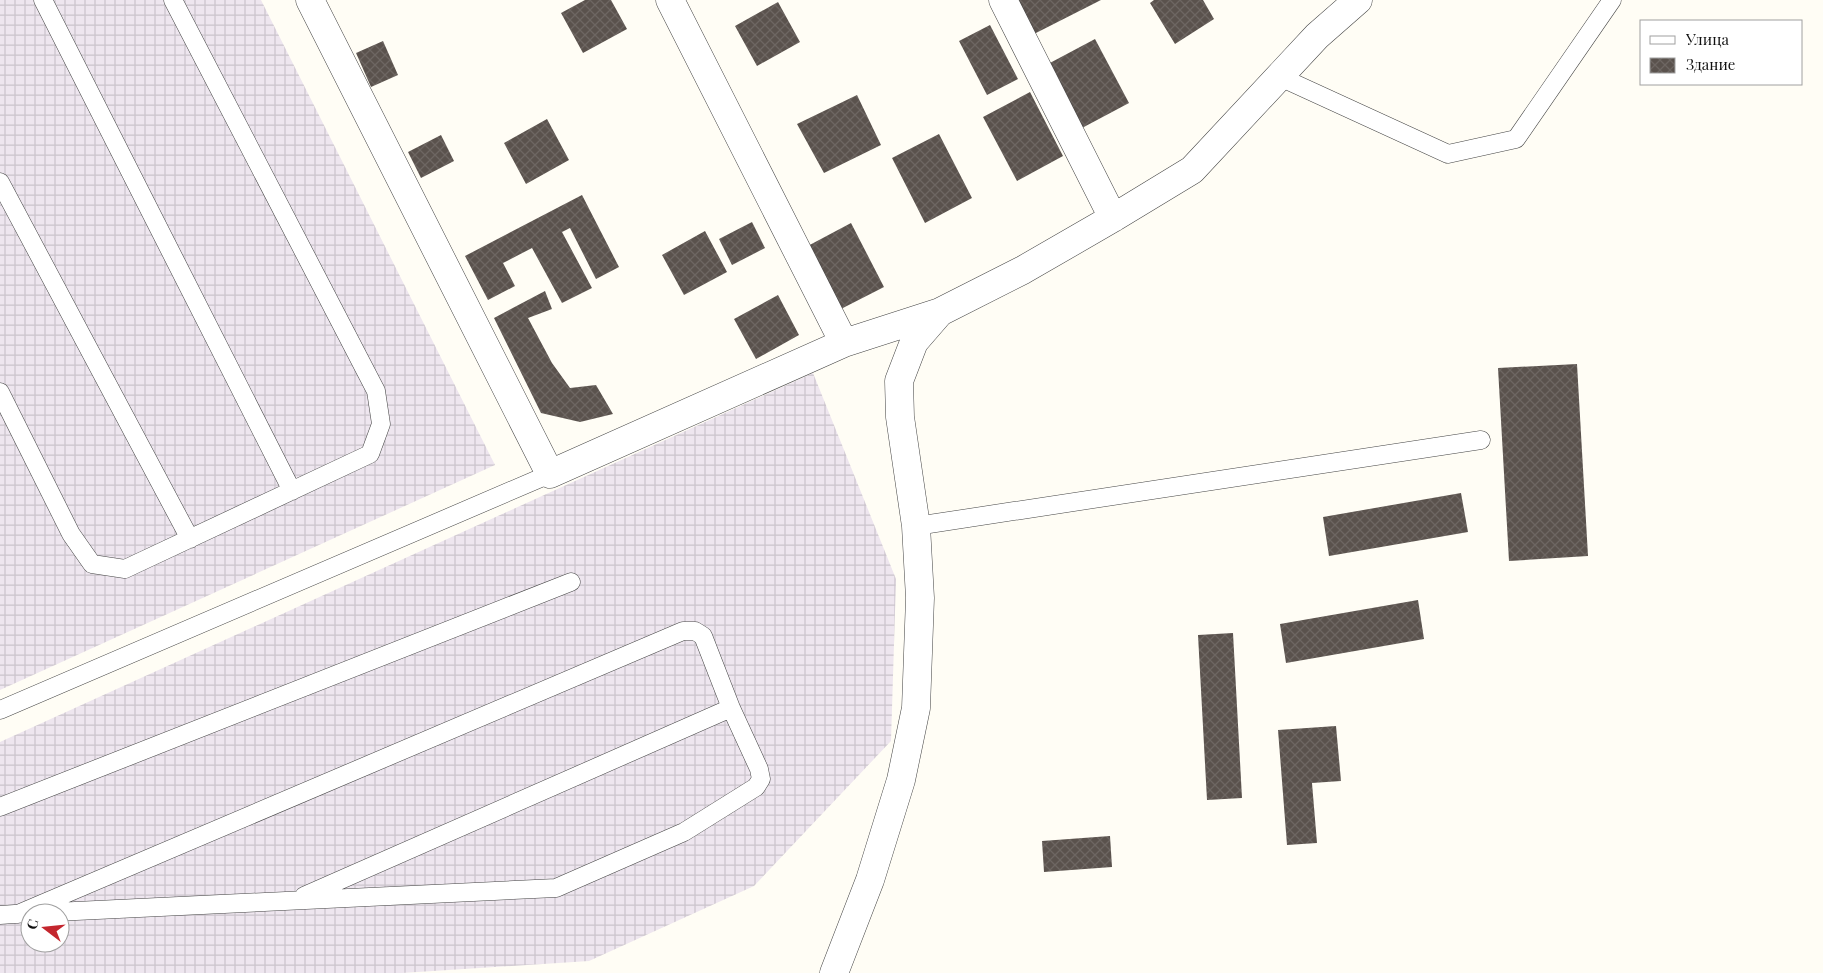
<svg xmlns="http://www.w3.org/2000/svg" width="1823" height="973" viewBox="0 0 1823 973" font-family="'Playfair Display',serif">
  <style>
    .industrial { fill: url(#industrial-grid); fill-rule: evenodd }
    .building { fill: url(#building-cross-hatch) }
    .lines { fill: none; stroke-linecap: round; stroke-linejoin: round }
    .service-casing { stroke: #444; stroke-width: 19 }
    .minor-casing { stroke: #444; stroke-width: 29 }
    .service { stroke: #fff; stroke-width: 18 }
    .minor { stroke: #fff; stroke-width: 28 }
  </style>
  <defs>
    <pattern id="industrial-grid" width="8" height="8" patternUnits="userSpaceOnUse" patternTransform="scale(1.25)"><rect width="8" height="8" fill="#eee6ef"/><path d="M0 4h8M4 0v8" fill="none" stroke="#cbc4cc"/></pattern>
    <pattern id="building-cross-hatch" width="8" height="8" patternUnits="userSpaceOnUse" patternTransform="scale(1.25)"><rect width="8" height="8" fill="#5a524d"/><path d="M0 0l8 8M0 8l8-8" fill="none" stroke="#6d6662"/></pattern>
  </defs>
  <rect width="100%" height="100%" fill="#fffdf5"/>
  <path class="industrial" d="M0,0H261L495,465L0,690Z
    M813,373L896,579L891,741L754,886L589,961L402,973H0V742ZM30,913H60V943H30Z"/>
  <path class="building" d="M585,0H611L627,29L583,53L561,13Z
    M1017,0H1101L1034,34Z
    M1154,0H1203L1214,19L1175,44L1150,3Z
    M778,2L800,42L757,66L735,26Z
    M990,25L1018,79L987,95L959,41Z
    M1095,39L1129,103L1082,128L1048,64Z
    M383,41L398,75L371,87L356,53Z
    M1030,92L1063,156L1017,181L983,117Z
    M857,95L881,145L824,173L797,124Z
    M547,119L569,160L526,184L504,143Z
    M939,134L972,198L925,223L892,158Z
    M441,135L454,161L421,178L408,152Z
    M582,195L619,267L596,279L570,228L562,232L592,288L562,303L532,248L503,263L515,286L488,300L465,256Z
    M752,222L765,248L732,265L719,239Z
    M851,223L884,287L837,311L804,248Z
    M705,231L727,272L684,295L662,255Z
    M545,291L552,309L528,318L552,363L570,388L596,385L613,414L580,422L541,413L494,318Z
    M778,295L799,335L756,359L734,319Z
    M1577,364L1588,556L1509,561L1498,368Z
    M1461,493L1468,532L1329,556L1323,517Z
    M1418,600L1424,639L1286,663L1280,624Z
    M1233,633L1242,798L1207,800L1198,635Z
    M1336,726L1341,781L1312,783L1317,843L1287,845L1278,730Z
    M1110,836L1112,867L1044,872L1042,841Z"/>
  <g class="lines">
    <g class="service-casing">
      <path id="service" d="M43,0L292,491
        M1280,77L1448,154L1516,139L1612,0
        M0,182L190,539
        M0,392L71,534L92,564L125,569L370,454L381,424L376,391L173,0
        M916,526L1481,440
        M0,710L550,474
        M0,807L571,582
        M304,896L731,708
        M18,914L683,631H695L703,636L731,708L759,769L761,779L756,787L684,832L556,888L34,913
        M0,915L29,913"/>
    </g>
    <g class="minor-casing">
      <path id="minor" d="M310,0L550,474L844,343L940,312L1023,270L1113,218L1192,170L1317,36L1358,0
        M670,0L844,343
        M1003,0L1113,218
        M834,973L870,880L901,780L916,708L920,598L916,526L900,417L899,381L914,342L940,312"/>
    </g>
    <use href="#service" class="service"/>
    <use href="#minor" class="minor"/>
  </g>
  <rect x="1640" y="20" width="162" height="65" fill="#ffffff" stroke="#a0a0a0"/>
  <rect x="1650" y="36" width="25" height="8" fill="#ffffff" stroke="#a0a0a0"/>
  <text x="1686" y="45" font-size="15" fill="#111111">Улица</text>
  <rect x="1650" y="58" width="25" height="15" fill="url(#building-cross-hatch)" stroke="#a0a0a0"/>
  <text x="1686" y="70" font-size="15" fill="#111111">Здание</text>
  <g transform="translate(45 928) rotate(286)"><circle r="24" fill="#ffffff" stroke="#a0a0a0"/>
  <path d="M0-4L9 19L0 12L-9 19Z" fill="#c4262e"/>
  <text y="-8" font-size="14" font-weight="bold" text-anchor="middle" fill="#111111">С</text>
  </g>
</svg>
